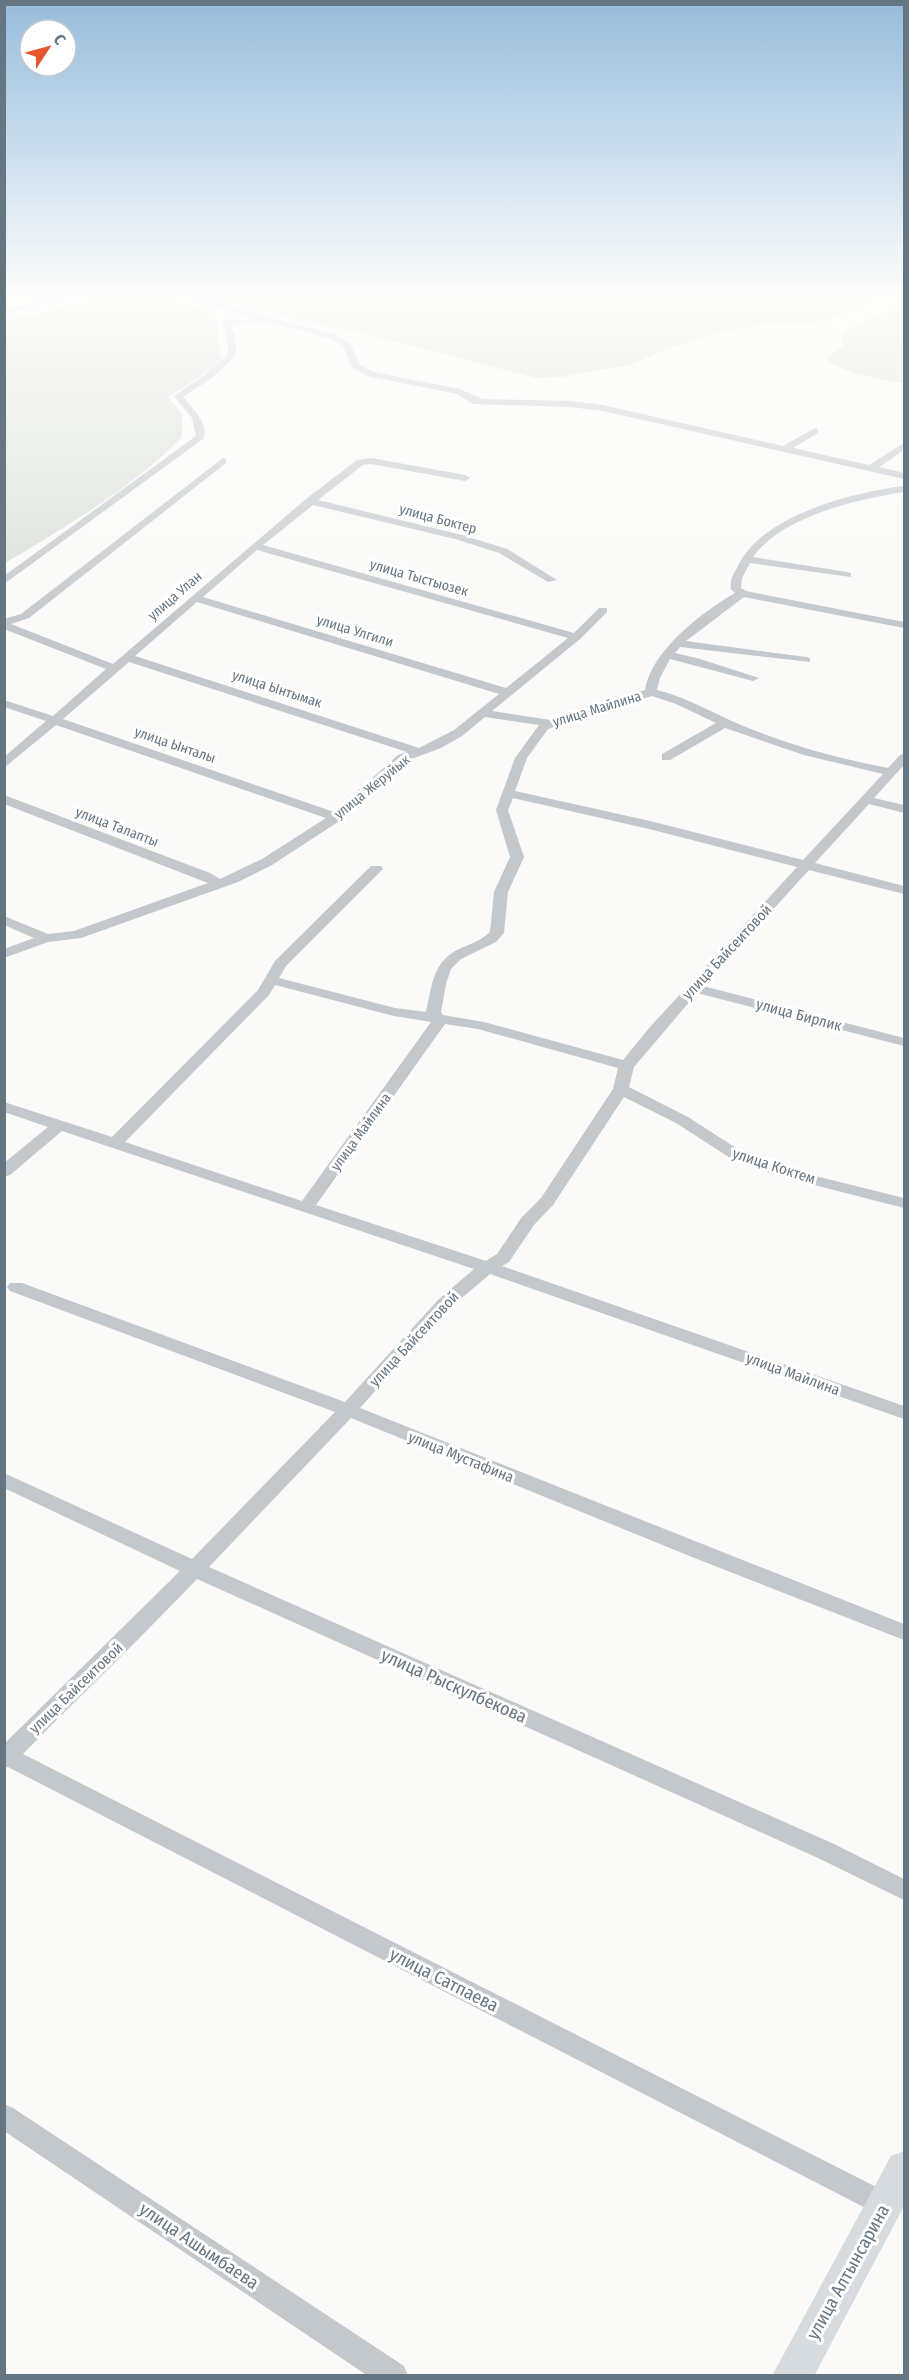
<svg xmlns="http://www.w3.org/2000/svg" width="909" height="2380" viewBox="0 0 909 2380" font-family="'Fira Sans Condensed',sans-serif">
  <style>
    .green { fill: #dadfd7 }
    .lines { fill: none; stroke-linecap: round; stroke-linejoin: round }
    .street { fill: #c3c8cc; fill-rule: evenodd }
    .secondary { fill: #d6dbdf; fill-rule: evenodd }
    .labels { text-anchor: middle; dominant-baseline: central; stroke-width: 6; stroke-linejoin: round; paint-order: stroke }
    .far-street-label { font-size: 14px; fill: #657683; stroke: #fff }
    .street-label { font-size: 15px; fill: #657683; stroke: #fff }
    .near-street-label { font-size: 18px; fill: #657683; stroke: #fff }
  </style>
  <rect width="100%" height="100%" fill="#fafaf8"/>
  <path class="green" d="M122,293H149L216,314L221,358L213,368L168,397L182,415V437C131,489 67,526 5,563L4,322Z
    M198,293H874L881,296L879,299L826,321L753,326L727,330L694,339L629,365L562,377L536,378L339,327L312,325Z
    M904,302V384C885,379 838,373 826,358L843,346L841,334Z"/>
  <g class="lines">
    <path class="street" d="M75,293H88L4,314V310Z
      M175,293H186L274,319L334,334L350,343L359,364L373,372L460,389L482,399L570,401L603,405L783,446L815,428L818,429V433L793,448L869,465L904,443V450L879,467L904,473V479L603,411L570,407L473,404L457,394L367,376L352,367L343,346L328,338L271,323L230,324L235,335L236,355L212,378L183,397C192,408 210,424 203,439L4,584V576L196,436L192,418L174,396L206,374L228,354L227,335L222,320L256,319Z
      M223,458L226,459V463L29,618L11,624L113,664L306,499L357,460L371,458L465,475L470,478L465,481L371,464L363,465L318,500L462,535L507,549L557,580L548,582L499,553L455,539L313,505L263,545L574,633L599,608H607V612L580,639L492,711L551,720L645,690C651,651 702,612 735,593L731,589C729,579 735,572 739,564C764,515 853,492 904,486V492C858,499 782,516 753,557L847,572L851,573V577L750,563L742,578L741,588L746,591L904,622V628L744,597L686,641L806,657L810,658V662L680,647L675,653L700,659L759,678L753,681L670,659L660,678L657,690C690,698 719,717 751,729C795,747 841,759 888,768L900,755L904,754V765L874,798L904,805V813L869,804L815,863L904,886V894L809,870L703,986L904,1038V1046L697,993L634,1067L629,1087L688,1117L747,1155L791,1170L904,1198V1208L779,1176L735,1161L676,1123L624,1097L553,1205L534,1225L509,1262L502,1266L904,1406V1419L490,1274L450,1308L360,1408L904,1624V1640L692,1557L351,1418L209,1567L834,1844L904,1879V1900L818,1858L197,1579C140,1639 81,1695 23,1754L894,2196L898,2205L894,2214L885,2218L8,1767L4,1768V1744L180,1571L4,1488V1473L192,1559L335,1412L10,1291L7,1287L10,1283H22L345,1402L438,1300L474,1269L62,1131L10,1175L4,1177V1163L48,1127L4,1112V1102L112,1137L258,990L275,961L371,866H381L383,869L286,966L279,978L395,1008L426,1012C432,986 432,961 461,948C471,944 482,940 490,932L494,892L510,857L496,810L515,758L539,725L485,717L462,736L441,748L406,761L341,820L272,865L238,882L81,938L48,942L4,958V949L34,938L4,925V916L48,934L74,931L208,883L4,804V795L210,873L220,879L262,859L326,818L56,725L4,768V757L46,721L4,707V700L53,716L106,669L4,629V619L21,614ZM257,550L568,638L506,688L203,597ZM197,602L499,694L454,730L419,748L135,656ZM129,662L407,752L398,755L334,812L63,719ZM652,696L676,704L716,723L662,754V760H670L725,728L804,755L883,774L803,860L650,821L515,791L527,758L548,729ZM513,798L649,829L797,867L650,1027L623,1060L484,1022L443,1015L441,1012L446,984L451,969L461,959L496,942L504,933L508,892L524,857L508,810ZM275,985L394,1016L431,1022L302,1201L125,1142L269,995ZM445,1024L478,1029L618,1068L613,1089L541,1198L522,1217L497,1254L486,1261L316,1205Z
      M4,2104L13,2108L404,2366L408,2376H368L4,2131Z"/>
    <path class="secondary" d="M904,2151V2206L814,2376H772L891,2156Z"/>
  </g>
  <linearGradient id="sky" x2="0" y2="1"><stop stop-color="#96bcdc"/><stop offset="0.47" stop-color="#fdfdfc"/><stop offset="1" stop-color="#fdfdfc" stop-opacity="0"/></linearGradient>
  <rect width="909" height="626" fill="url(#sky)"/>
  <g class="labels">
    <g class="far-street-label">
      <text transform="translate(438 519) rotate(15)">улица Боктер</text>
      <text transform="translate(419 578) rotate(16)">улица Тыстыозек</text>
      <text transform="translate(175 596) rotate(-41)">улица Улан</text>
      <text transform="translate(355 631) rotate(17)">улица Улгили</text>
      <text transform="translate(277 689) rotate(18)">улица Ынтымак</text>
      <text transform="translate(597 709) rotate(-17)">улица Майлина</text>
      <text transform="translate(175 745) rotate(19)">улица Ынталы</text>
      <text transform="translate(372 787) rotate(-39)">улица Жеруйык</text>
      <text transform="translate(117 827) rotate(21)">улица Талапты</text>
      <text transform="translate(361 1132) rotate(-54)">улица Майлина</text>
    </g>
    <g class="street-label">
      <text transform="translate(727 952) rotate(-47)">улица Байсеитовой</text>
      <text transform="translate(799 1015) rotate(15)">улица Бирлик</text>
      <text transform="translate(774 1166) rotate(18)">улица Коктем</text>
      <text transform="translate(414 1339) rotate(-47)">улица Байсеитовой</text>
      <text transform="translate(793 1374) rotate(20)">улица Майлина</text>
      <text transform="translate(461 1457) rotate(22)">улица Мустафина</text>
      <text transform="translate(76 1688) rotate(-44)">улица Байсеитовой</text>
    </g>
    <g class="near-street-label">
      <text transform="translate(454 1686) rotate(24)">улица Рыскулбекова</text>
      <text transform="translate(444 1980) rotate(27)">улица Сатпаева</text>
      <text transform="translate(199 2246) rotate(34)">улица Ашымбаева</text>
      <text transform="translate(848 2272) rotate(-61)">улица Алтынсарина</text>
    </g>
  </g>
  <rect width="909" height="2380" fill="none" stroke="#657683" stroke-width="12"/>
  <g transform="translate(48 48) rotate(54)"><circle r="28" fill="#ffffff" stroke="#c1c8cd" stroke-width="1.5"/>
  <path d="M0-4.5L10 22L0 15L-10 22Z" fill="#e4572e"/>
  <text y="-9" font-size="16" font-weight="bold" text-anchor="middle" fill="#657683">С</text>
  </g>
</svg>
